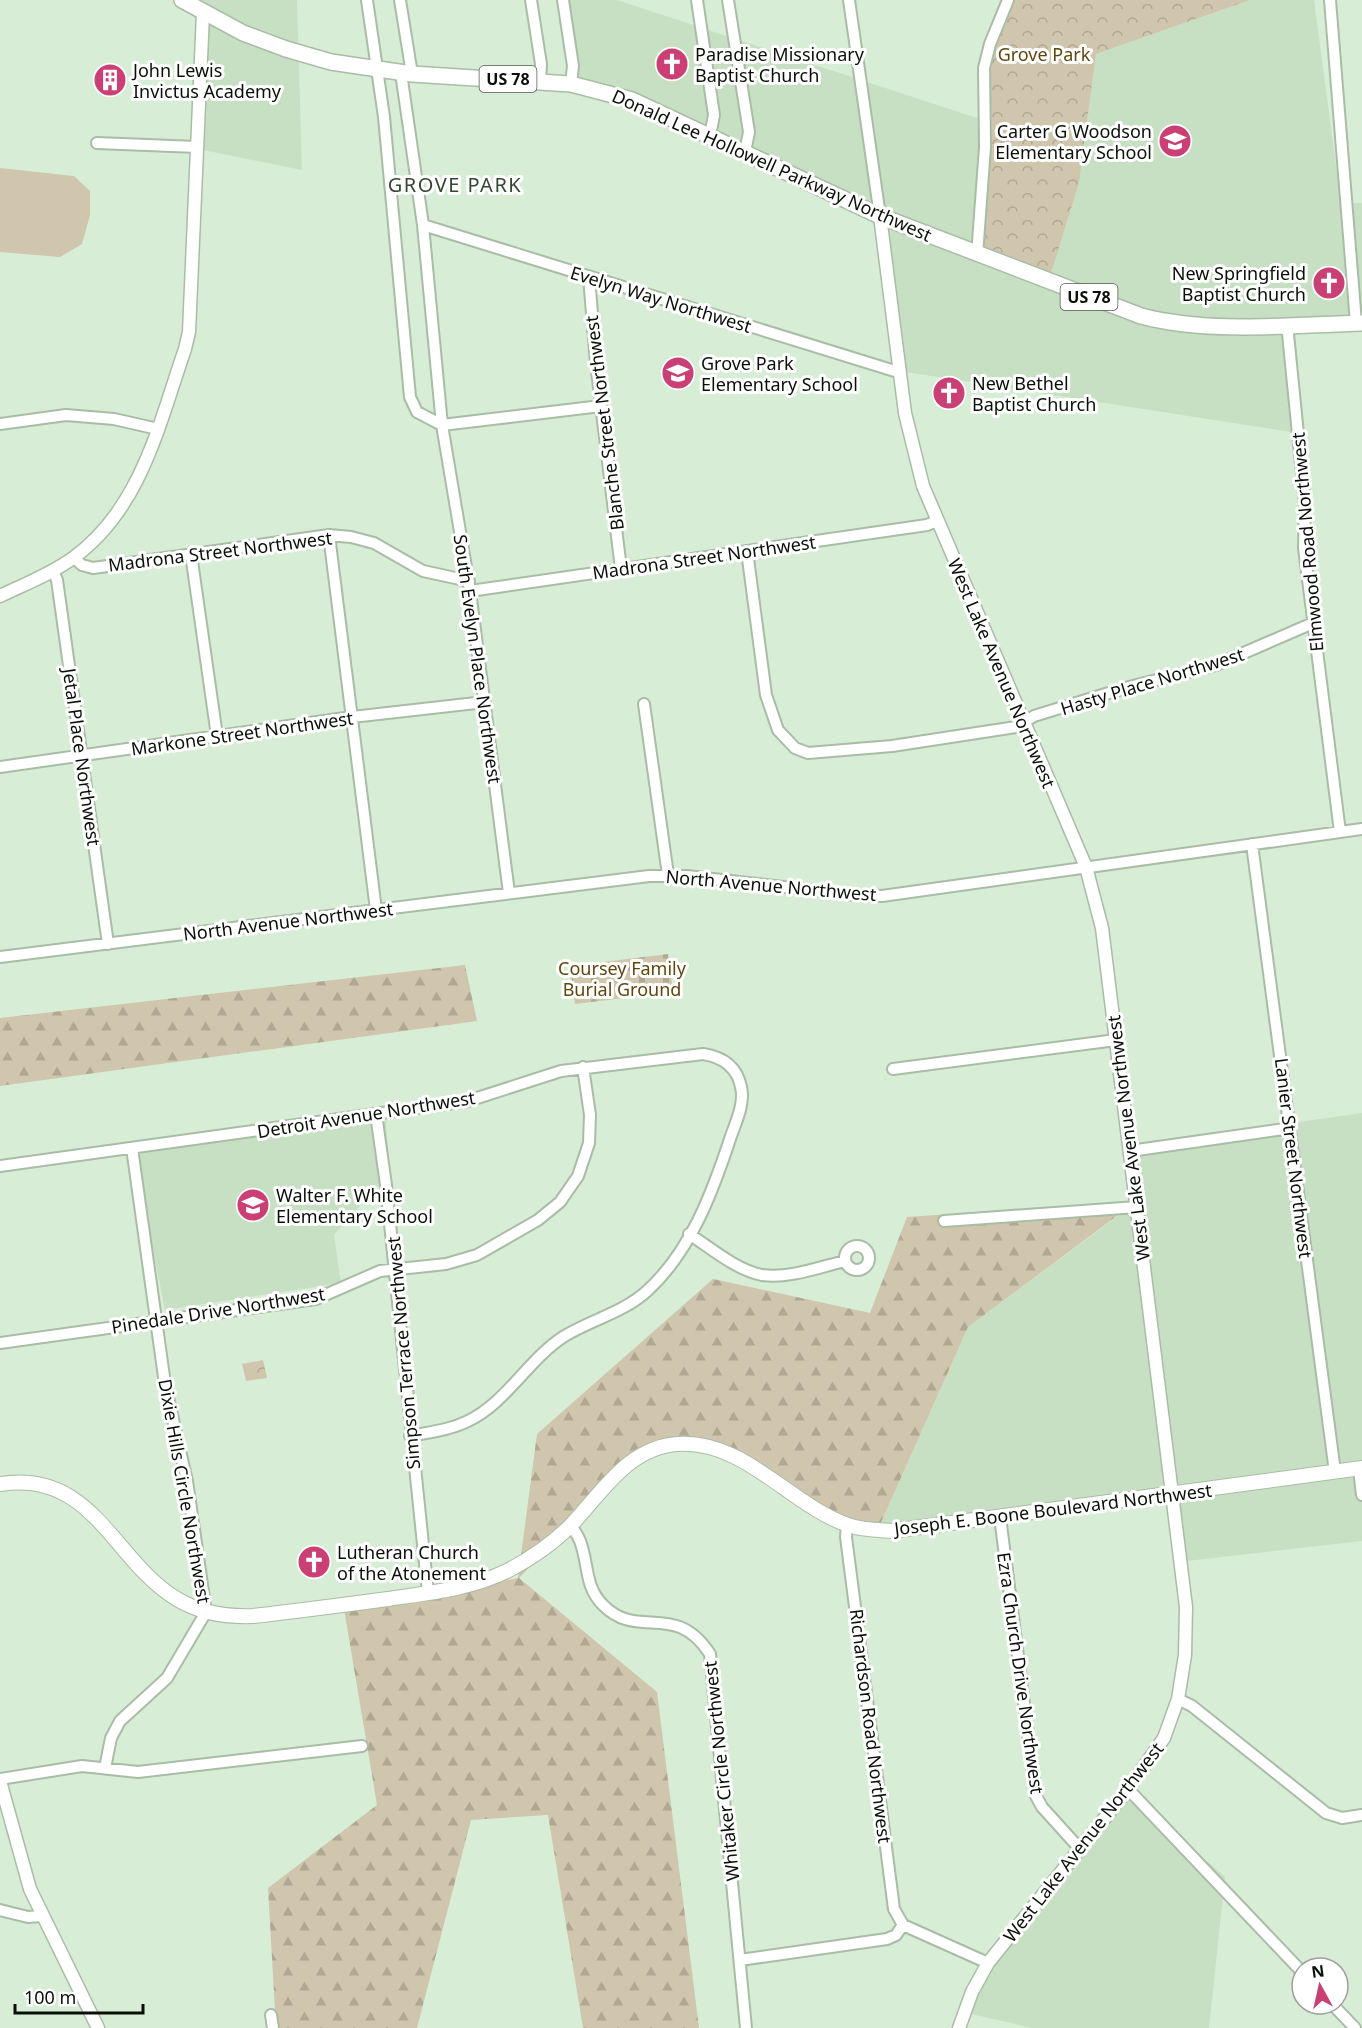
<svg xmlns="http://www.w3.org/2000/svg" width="1362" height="2028" viewBox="0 0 1362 2028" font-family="'Noto Sans',sans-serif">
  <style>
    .built { fill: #c7e0c3 }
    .green { fill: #d0c5ad }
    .forest { fill: url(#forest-firs) }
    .cemetery { fill: url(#cemetery-stones) }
    .park { fill: url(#park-crowns) }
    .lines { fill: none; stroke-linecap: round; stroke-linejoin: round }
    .minor-casing { stroke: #a9bda6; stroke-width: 14 }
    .tertiary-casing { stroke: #a9bda6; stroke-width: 15 }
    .secondary-casing { stroke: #a9bda6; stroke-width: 16 }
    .primary-casing { stroke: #a9bda6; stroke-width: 18 }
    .minor { stroke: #fff; stroke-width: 10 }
    .tertiary { stroke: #fff; stroke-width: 12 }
    .secondary { stroke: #fff; stroke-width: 14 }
    .primary { stroke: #fff; stroke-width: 15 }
    .labels { text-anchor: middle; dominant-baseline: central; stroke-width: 6; stroke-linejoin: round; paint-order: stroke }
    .shield { fill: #fff; stroke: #545853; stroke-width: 1.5 }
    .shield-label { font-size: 16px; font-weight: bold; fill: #0a1009 }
    .poi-label { font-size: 18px; fill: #0a1009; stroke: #fff; text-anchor: start }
    .park-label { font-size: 18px; fill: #5e470f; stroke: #fff }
    .street-label { font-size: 18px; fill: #0a1009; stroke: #fff }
    .neighbourhood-label { font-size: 20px; letter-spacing: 1.5px; fill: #364733; stroke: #fff }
  </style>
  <defs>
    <pattern id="forest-firs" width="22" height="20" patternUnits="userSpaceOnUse" patternTransform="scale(1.5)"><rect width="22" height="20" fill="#d0c5ad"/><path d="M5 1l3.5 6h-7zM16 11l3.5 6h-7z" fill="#b1a894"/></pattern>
    <pattern id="cemetery-stones" width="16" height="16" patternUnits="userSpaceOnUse" patternTransform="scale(1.5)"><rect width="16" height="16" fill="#d0c5ad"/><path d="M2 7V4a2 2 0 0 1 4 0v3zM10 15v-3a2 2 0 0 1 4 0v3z" fill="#b1a894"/></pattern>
    <pattern id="park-crowns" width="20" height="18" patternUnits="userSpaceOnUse" patternTransform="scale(1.5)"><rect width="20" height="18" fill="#d0c5ad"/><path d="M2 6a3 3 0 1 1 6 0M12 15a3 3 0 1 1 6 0" fill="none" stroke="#b1a894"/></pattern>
  </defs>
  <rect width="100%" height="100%" fill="#d8edd5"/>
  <path class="built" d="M176,0H297L302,170L188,147L199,92L203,19Z
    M559,0H617L986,121L1049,276L1079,183L1096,54L1250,0H1314L1341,203H1362V323L1288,322L1298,433L893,370L888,209L575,79Z
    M1362,1113V1541L1187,1561L1169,1491L879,1527L968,1327L1137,1202L1141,1144Z
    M386,1121L389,1174L334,1235L341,1283L165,1310L134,1152Z
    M1131,1794L1225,1877L1209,2028H1032L963,2012L990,1959L1053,1892Z"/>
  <path class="green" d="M0,168L74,176L90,191V215L82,244L60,257L0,252Z"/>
  <path class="forest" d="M465,965L477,1021L0,1086V1018Z
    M1137,1201L968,1327L879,1527L809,1514L721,1447L664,1444L622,1473L519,1578L657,1692L699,2028H583L548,1815L471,1820L417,2028H276L268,1888L377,1805L342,1597L458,1590L518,1578L537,1434L713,1279L870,1313L907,1217Z"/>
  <path class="cemetery" d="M668,954L673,992L575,1004L570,966Z"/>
  <path class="park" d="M1009,0H1250L1096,54L1079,183L1050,276L972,253L994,41Z
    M263,1360L267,1378L246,1381L242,1364Z"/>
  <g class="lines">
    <g class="minor-casing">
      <path id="minor" d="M367,0L384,117L410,397L417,412L442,425
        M400,0L412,74
        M531,0L541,64L540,81
        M563,0L573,66L571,84
        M697,0L714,115L710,136
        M728,0L749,132L745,152
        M849,0L880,216
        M1330,0L1356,323
        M401,73L423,225L442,425L470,591L509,893
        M97,143L197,147
        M423,225L898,372
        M977,255L985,147L984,68L990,44L1008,0
        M589,277L596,363L621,569
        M1287,324L1305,504L1304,548L1340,832
        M0,424L66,415L114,419L158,429
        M442,425L601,406
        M329,535L376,910
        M747,551L766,695L778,730L795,748L808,753L892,746L1016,727L1034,716L1125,688L1216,665L1313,623
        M191,554L217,736
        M74,558L82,565L93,568L329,535L351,537L374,543L423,571L469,581
        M53,571L57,580L108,944
        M470,591L927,525L937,521
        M644,704L668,875
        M0,767L352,717L485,702
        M1252,844L1335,1472
        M0,957L649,876H687L854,895L882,896L1362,829
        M893,1069L1116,1040
        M376,1114L386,1185L428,1593
        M1130,1151L1291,1128
        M0,1166L468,1101L561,1071L703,1054C723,1057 737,1067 741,1087C745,1103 736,1122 731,1136C713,1191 691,1251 647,1291C623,1313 590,1320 563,1337C528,1360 506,1403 468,1421C450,1430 430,1432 410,1436
        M944,1221L1137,1207
        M689,1234C711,1248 736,1270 762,1275C788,1279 820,1267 845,1261
        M845 1258a12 12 0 1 1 24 0a12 12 0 1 1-24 0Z
        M0,1343L316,1299L380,1271L446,1264L477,1255L538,1220L560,1202L578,1176L589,1143L590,1115L583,1067
        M1359,1469L1362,1495
        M1000,1517L1036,1796L1042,1807L1080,1849
        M571,1525C574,1530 578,1536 580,1541C589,1564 584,1586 603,1605C638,1641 675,1600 710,1654L746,2028
        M847,1525L846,1537L894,1909L903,1925L988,1963
        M1178,1699L1192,1706L1326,1813L1342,1818L1362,1815
        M105,1768L111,1738L120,1721L167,1678L206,1612L187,1481L165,1384L132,1148
        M0,1779L82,1766L138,1772L362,1746
        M1128,1789L1302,1972
        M0,1910L28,1917L41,1916
        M740,1960L887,1939L896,1935L903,1925
        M1332,2004L1355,2028
        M271,2015L273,2028"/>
    </g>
    <g class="tertiary-casing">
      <path id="tertiary" d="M880,216L905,413L923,486L1086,867L1102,928L1186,1607L1185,1655L1178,1699L1164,1738L1128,1789L988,1963L972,1992L959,2028
        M0,596C25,584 51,574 73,558C141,509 159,424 185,349L189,332L203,13
        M0,1781L30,1889L98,2028"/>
    </g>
    <g class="secondary-casing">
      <path id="secondary" d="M0,1484C93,1469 113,1561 177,1599C200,1613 227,1617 253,1616C298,1611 343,1605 388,1599C428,1593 470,1589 507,1571C530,1559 554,1543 573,1523C603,1491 629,1447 678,1444C745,1440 790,1505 848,1525C862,1530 877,1530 892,1531L1362,1468"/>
    </g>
    <g class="primary-casing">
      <path id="primary" d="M182,0L243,33L286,49L331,62L412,74L571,84L632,100L880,216L1141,316C1210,334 1290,325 1362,323"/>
    </g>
    <use href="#minor" class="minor"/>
    <use href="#tertiary" class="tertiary"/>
    <use href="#secondary" class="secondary"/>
    <use href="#primary" class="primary"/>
  </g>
  <defs>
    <g id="church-disc" transform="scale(1.725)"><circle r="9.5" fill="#cb4074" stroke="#fff"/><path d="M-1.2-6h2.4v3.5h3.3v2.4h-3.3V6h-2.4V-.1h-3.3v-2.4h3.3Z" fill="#fff"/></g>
    <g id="building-disc" transform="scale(1.725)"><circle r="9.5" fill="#cb4074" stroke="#fff"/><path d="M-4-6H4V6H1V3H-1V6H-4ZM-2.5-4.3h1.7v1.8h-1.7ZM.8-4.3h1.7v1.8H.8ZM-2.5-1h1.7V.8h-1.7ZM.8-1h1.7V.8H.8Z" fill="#fff"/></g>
    <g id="school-disc" transform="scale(1.725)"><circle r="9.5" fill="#cb4074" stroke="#fff"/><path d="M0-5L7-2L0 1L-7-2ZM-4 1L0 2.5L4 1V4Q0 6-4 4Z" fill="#fff"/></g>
  </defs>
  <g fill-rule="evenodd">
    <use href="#church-disc" x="672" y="64"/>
    <use href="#building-disc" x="110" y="80"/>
    <use href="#school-disc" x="1175" y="141"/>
    <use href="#church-disc" x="1329" y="283"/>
    <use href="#school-disc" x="678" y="373"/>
    <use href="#church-disc" x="949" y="393"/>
    <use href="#school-disc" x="253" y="1205"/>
    <use href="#church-disc" x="314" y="1562"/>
  </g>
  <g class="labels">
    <g class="shield">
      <rect x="479.5" y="66" width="57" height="26" rx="4.5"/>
      <rect x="1060.5" y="284" width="57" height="26" rx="4.5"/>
    </g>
    <g class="shield-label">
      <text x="508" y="79">US 78</text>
      <text x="1089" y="297">US 78</text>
    </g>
    <g class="poi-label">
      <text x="695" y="54">Paradise Missionary<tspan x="695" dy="21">Baptist Church</tspan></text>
      <text x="133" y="70">John Lewis<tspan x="133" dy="21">Invictus Academy</tspan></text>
      <text x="1152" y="131" text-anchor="end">Carter G Woodson<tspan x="1152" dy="21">Elementary School</tspan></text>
      <text x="1306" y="273" text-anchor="end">New Springfield<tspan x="1306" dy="21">Baptist Church</tspan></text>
      <text x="701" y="363">Grove Park<tspan x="701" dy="21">Elementary School</tspan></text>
      <text x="972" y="383">New Bethel<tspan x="972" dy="21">Baptist Church</tspan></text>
      <text x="276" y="1195">Walter F. White<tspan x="276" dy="21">Elementary School</tspan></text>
      <text x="337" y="1552">Lutheran Church<tspan x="337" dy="21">of the Atonement</tspan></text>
    </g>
    <g class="park-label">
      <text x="1044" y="54">Grove Park</text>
      <text x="622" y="968">Coursey Family<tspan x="622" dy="21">Burial Ground</tspan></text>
    </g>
    <g class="street-label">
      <text transform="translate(772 165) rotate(24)">Donald Lee Hollowell Parkway Northwest</text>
      <text transform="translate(661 299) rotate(17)">Evelyn Way Northwest</text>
      <text transform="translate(604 423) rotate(-97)">Blanche Street Northwest</text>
      <text transform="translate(1307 542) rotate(-95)">Elmwood Road Northwest</text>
      <text transform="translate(220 551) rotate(-7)">Madrona Street Northwest</text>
      <text transform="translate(704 557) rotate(-8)">Madrona Street Northwest</text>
      <text transform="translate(478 659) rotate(82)">South Evelyn Place Northwest</text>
      <text transform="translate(1002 673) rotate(67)">West Lake Avenue Northwest</text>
      <text transform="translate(1152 681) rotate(-17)">Hasty Place Northwest</text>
      <text transform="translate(242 733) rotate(-8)">Markone Street Northwest</text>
      <text transform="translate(82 757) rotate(82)">Jetal Place Northwest</text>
      <text transform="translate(771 885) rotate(5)">North Avenue Northwest</text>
      <text transform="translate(288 921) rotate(-7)">North Avenue Northwest</text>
      <text transform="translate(366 1114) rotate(-9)">Detroit Avenue Northwest</text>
      <text transform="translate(1128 1138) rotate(-97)">West Lake Avenue Northwest</text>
      <text transform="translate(1294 1158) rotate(83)">Lanier Street Northwest</text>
      <text transform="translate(218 1310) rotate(-9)">Pinedale Drive Northwest</text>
      <text transform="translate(403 1353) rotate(-95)">Simpson Terrace Northwest</text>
      <text transform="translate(185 1491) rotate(80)">Dixie Hills Circle Northwest</text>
      <text transform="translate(1053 1509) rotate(-7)">Joseph E. Boone Boulevard Northwest</text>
      <text transform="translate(1021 1673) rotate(82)">Ezra Church Drive Northwest</text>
      <text transform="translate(871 1726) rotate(83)">Richardson Road Northwest</text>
      <text transform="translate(721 1771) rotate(-96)">Whitaker Circle Northwest</text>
      <text transform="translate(1083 1842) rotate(-52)">West Lake Avenue Northwest</text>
    </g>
    <g class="neighbourhood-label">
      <text x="455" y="184">GROVE PARK</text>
    </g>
  </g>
  <g transform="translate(1320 1986) rotate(352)"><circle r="28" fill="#ffffff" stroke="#9d9f9d" stroke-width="1.5"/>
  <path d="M0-4.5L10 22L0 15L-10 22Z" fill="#cb4074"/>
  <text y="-9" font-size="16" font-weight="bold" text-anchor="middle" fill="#0a1009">N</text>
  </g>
  <path d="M15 2004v9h128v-9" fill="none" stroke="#0a1009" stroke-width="3"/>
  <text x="24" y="2004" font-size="18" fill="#0a1009" stroke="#ffffff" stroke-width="4.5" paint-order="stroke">100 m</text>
</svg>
